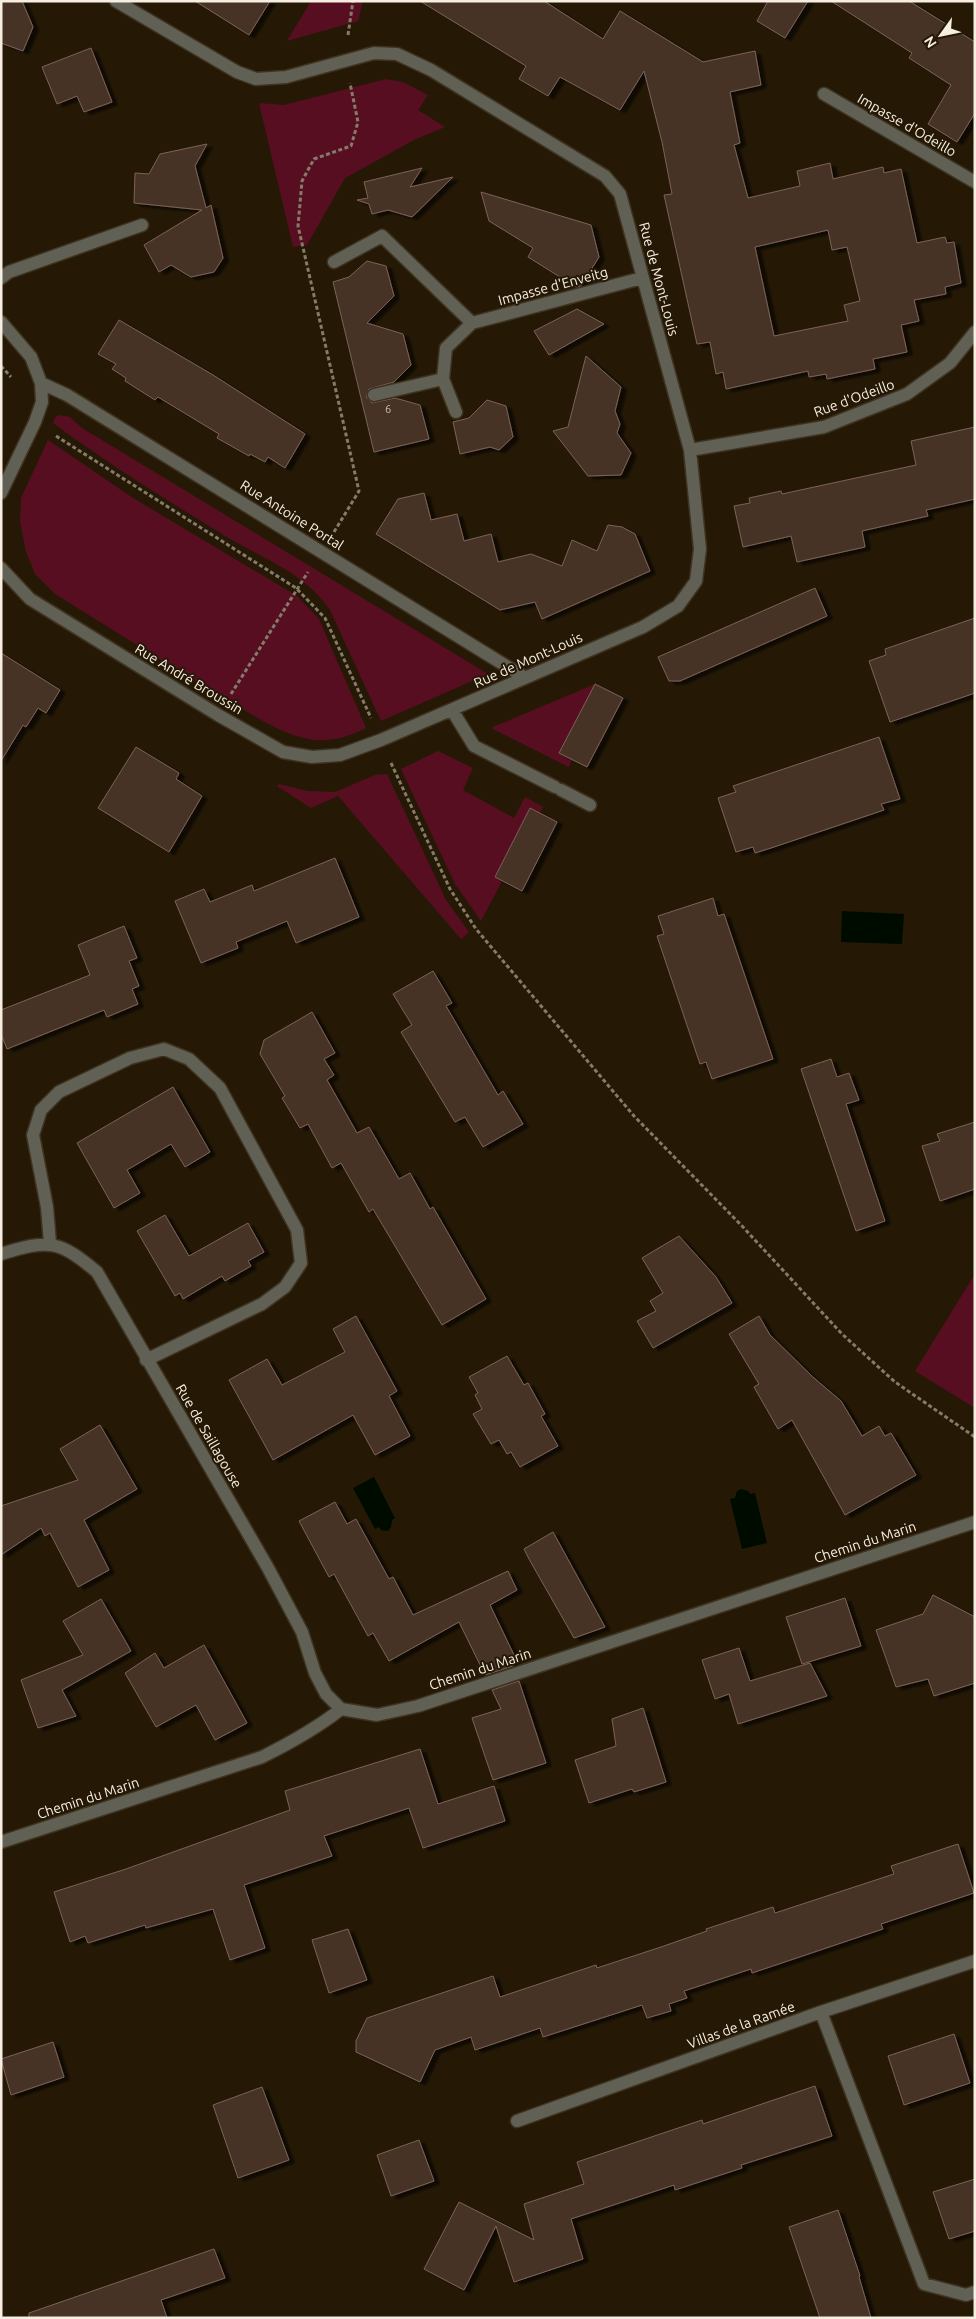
<svg xmlns="http://www.w3.org/2000/svg" width="976" height="2319" viewBox="0 0 976 2319" font-family="Ubuntu,sans-serif">
  <style>
    .green { fill: #580e21 }
    .water { fill: #000b00 }
    .building { fill: #473127; stroke: #7c6258; fill-rule: evenodd; filter: url(#shadow) }
    .lines { fill: none; stroke-linecap: round; stroke-linejoin: round }
    .minor-casing { stroke: #3e3320; stroke-width: 15 }
    .path { stroke: #857b6b; stroke-width: 3; stroke-dasharray: 4 2.5; stroke-linecap: butt }
    .minor { stroke: #606055; stroke-width: 12 }
    .labels { text-anchor: middle; dominant-baseline: central; stroke-width: 4; stroke-linejoin: round; paint-order: stroke }
    .number-label { font-size: 11px; fill: #cbbfb3 }
    .street-label { font-size: 14px; fill: #f7eee2; stroke: #251906 }
  </style>
  <defs>
    <filter id="shadow"><feDropShadow dx="5.5" dy="3" stdDeviation="1" flood-color="#0009"/></filter>
  </defs>
  <rect width="100%" height="100%" fill="#251906"/>
  <path class="green" d="M311,1H363L358,21L287,41Z
    M386,79L403,82L428,95L418,110L445,127L414,140L345,178L307,245L293,247L259,103L284,105Z
    M60,415L70,417L82,428L488,674L381,721L330,610C307,575 267,560 232,540C171,503 110,465 53,423L56,416Z
    M48,440L133,498L297,596L319,619L366,728C348,737 329,743 308,739C281,734 256,717 233,703C173,669 114,630 55,594L35,574L26,552L20,521L21,498Z
    M595,684L560,753L572,760L569,767L491,728Z
    M438,751L473,768L463,790L514,818L525,797L543,807L540,813L530,808L495,877L502,881L481,921L455,884L401,769Z
    M387,774L446,900L469,932L461,939L338,796L311,808L277,786L279,784L307,791L335,792L375,775Z
    M975,1274V1408L915,1371Z"/>
  <path class="water" d="M842,911L904,914L902,944L841,942Z
    M374,1477L395,1518L392,1520L391,1527L388,1531L381,1530L379,1527L375,1529L353,1488Z
    M741,1489L748,1491L751,1494L755,1493L767,1543L742,1549L730,1499L735,1498L737,1491Z"/>
  <path class="building" d="M1,1H22L33,27L23,51L1,43Z
    M195,1H270L249,35Z
    M420,1H544L603,39L620,11L703,62L755,51L761,85L730,92L740,143L734,145L748,198L800,186L797,171L830,163L833,179L883,167L884,173L901,169L917,243L945,237L947,243L954,242L961,283L945,287L946,294L914,300L919,321L901,325L907,352L873,359L875,369L827,379L826,374L809,377L808,371L726,389L723,372L716,374L710,342L697,344L664,195L672,194L662,142L644,71L620,110L560,77L548,96L519,79L526,66ZM828,230L832,250L847,247L860,301L844,305L848,321L774,336L755,247Z
    M768,1H808L785,38L757,21Z
    M831,1H909L975,42V113L957,142L928,124L951,85L909,58L912,53Z
    M91,48L112,102L84,112L77,96L57,104L42,67Z
    M207,144L195,166L206,208L211,205L223,258L214,272L191,277L171,265L159,272L144,245L202,210L134,203L135,173L149,174L160,154Z
    M422,168L410,187L453,177L412,217L388,210L372,214L369,204L357,200L368,198L364,182Z
    M481,192L591,225L599,257L581,286L576,287L528,257L533,248L489,221Z
    M367,261L386,266L394,296L367,323L403,334L411,365L394,382L369,389L366,397L372,403L395,398L420,405L429,439L374,452L333,282L349,277Z
    M577,309L604,324L549,355L534,331Z
    M119,320L213,375L305,434L285,468L268,457L265,462L250,454L249,456L217,438L219,434L158,397L155,400L125,381L126,378L112,369L116,364L98,354Z
    M586,356L621,387L615,411L620,424L617,433L631,453L621,475L588,476L553,431L568,427Z
    M487,400L506,406L513,437L499,450L490,447L460,454L453,422L469,418Z
    M975,427V499L926,510L928,516L862,531L865,547L797,562L791,536L743,547L734,506L750,503L749,498L781,491L782,494L916,465L911,441Z
    M424,493L431,520L457,514L464,541L491,534L498,562L531,554L562,566L572,540L597,551L608,525L622,527L635,534L650,571L542,619L535,602L500,610L376,534L398,499Z
    M815,588L827,616L680,681H669L658,657Z
    M975,618V693L890,722L869,661L886,655L885,649Z
    M1,653L60,690L46,713L38,708L26,727L23,725L1,761Z
    M595,684L623,698L587,767L559,753Z
    M879,737L900,799L881,804L884,810L771,848L755,853L753,847L736,852L718,798L736,792L733,786Z
    M136,747L179,773L176,779L202,796L169,852L98,808Z
    M530,808L557,822L522,891L495,877Z
    M335,858L359,917L296,943L287,921L236,942L238,948L201,963L175,901L204,889L210,902L252,885L254,891Z
    M713,898L718,916L724,914L773,1059L712,1079L706,1062L700,1064L657,936L664,934L658,916Z
    M124,926L137,958L129,961L139,986L132,989L138,1004L107,1017L104,1010L7,1049L1,1034V1010L90,975L78,945Z
    M433,971L452,1003L446,1006L498,1095L503,1091L523,1124L483,1147L465,1117L455,1122L401,1032L412,1025L393,994Z
    M312,1012L335,1053L324,1059L334,1075L327,1080L357,1133L369,1127L399,1179L410,1173L430,1209L433,1207L486,1299L442,1325L373,1209L369,1212L341,1163L332,1168L308,1124L300,1128L282,1098L285,1096L260,1054L264,1040Z
    M831,1059L837,1077L849,1073L859,1100L846,1104L885,1221L856,1231L801,1069Z
    M173,1087L210,1152L185,1167L171,1144L127,1170L140,1193L114,1208L77,1143Z
    M975,1122V1189L940,1201L922,1146L940,1141L937,1134Z
    M165,1215L189,1256L248,1223L264,1252L248,1261L251,1266L225,1281L222,1276L183,1299L180,1293L175,1296L137,1231Z
    M679,1236L716,1277L732,1303L653,1348L637,1321L656,1311L650,1301L663,1293L642,1258Z
    M356,1316L397,1391L389,1396L410,1436L375,1455L353,1415L273,1460L229,1380L267,1359L282,1385L345,1352L333,1329Z
    M759,1316L770,1335L814,1378L841,1401L862,1436L879,1426L885,1436L891,1433L916,1475L845,1515L792,1420L778,1429L754,1387L759,1384L729,1334Z
    M507,1356L524,1385L528,1383L545,1414L541,1416L558,1446L520,1467L511,1452L507,1454L499,1440L491,1444L473,1414L482,1409L475,1395L478,1393L469,1377Z
    M100,1425L137,1489L84,1520L109,1570L78,1587L50,1533L45,1536L41,1528L1,1555V1506L78,1480L60,1449Z
    M335,1502L347,1524L356,1519L389,1579L393,1577L413,1615L508,1571L517,1590L490,1605L515,1657L511,1659L513,1666L485,1675L459,1622L389,1661L373,1633L368,1636L334,1574L329,1577L299,1521Z
    M553,1532L605,1627L574,1638L529,1559L524,1549Z
    M933,1595L975,1617V1683L934,1696L928,1679L896,1687L876,1630L923,1614Z
    M845,1598L861,1646L802,1664L786,1617Z
    M101,1599L131,1651L62,1690L76,1716L38,1728L21,1680L83,1655L63,1621Z
    M204,1645L247,1723L215,1740L196,1705L156,1727L125,1673L155,1653L164,1668Z
    M739,1648L750,1681L810,1663L827,1696L738,1724L729,1694L715,1699L702,1660Z
    M519,1681L546,1763L493,1780L472,1718L501,1709L492,1690Z
    M643,1708L666,1782L634,1792L632,1789L589,1803L575,1760L616,1746L612,1719Z
    M420,1749L438,1804L494,1786L505,1821L423,1848L409,1808L324,1836L332,1856L244,1885L265,1948L230,1960L213,1909L146,1928L145,1925L88,1943L85,1936L70,1942L54,1892L126,1869L290,1810L285,1791Z
    M958,1844L974,1893L881,1924L883,1929L853,1939L752,1973L751,1969L684,1991L687,1998L669,2004L671,2011L647,2018L642,2005L543,2037L540,2028L475,2050L471,2037L435,2050L420,2082L356,2052V2041L367,2018L493,1976L500,1997L596,1965L597,1968L661,1947L707,1931L706,1929L773,1907L775,1913L894,1874L891,1866Z
    M348,1929L367,1980L329,1993L312,1940Z
    M954,2034L970,2083L904,2105L888,2056Z
    M53,2042L64,2077L11,2095L1,2059Z
    M815,2086L832,2136L741,2165L742,2168L675,2190L674,2185L571,2219L583,2259L514,2282L496,2226L464,2290L424,2269L459,2202L534,2240L524,2204L584,2184L577,2162L702,2120L703,2124Z
    M262,2087L289,2160L238,2178L213,2105Z
    M419,2140L434,2181L391,2196L377,2155Z
    M975,2179V2231L949,2239L933,2192Z
    M838,2210L860,2276L859,2277L871,2318H820L789,2227Z
    M214,2249L225,2278L161,2300L167,2318H29V2313Z"/>
  <g class="lines">
    <g class="minor-casing">
      <path id="minor" d="M824,94L975,182
        M334,262L382,236L472,323L446,348L443,379L374,395
        M1,278L9,272L142,225
        M1,322L31,357L41,383L42,402L35,422L1,493
        M472,323L642,278
        M443,379L456,412
        M41,383L67,395L524,677
        M690,450L824,427L907,394L950,363L975,332
        M1,568L30,599L218,715L283,752L312,757L340,755L381,740L643,627L678,606L696,581L700,549L690,450L620,194L605,176L431,70L397,54L374,53L286,77L256,79L237,72L116,1
        M452,710L474,746L555,787
        M561,790L590,805
        M50,1243L47,1207L33,1135L41,1110L59,1092L130,1058L164,1049L189,1059L220,1088L297,1230L301,1263L285,1287L262,1304L146,1360
        M1,1254C49,1239 59,1240 97,1272L268,1568L302,1632L315,1673L326,1694L341,1709
        M1,1842L262,1757C290,1743 316,1729 341,1709L377,1715L418,1706L975,1522
        M821,2012L924,2284L966,2295L975,2292
        M517,2121L821,2012L975,1961"/>
    </g>
    <path class="path" d="M348,35L353,1
      M1,366L11,377
      M56,436L296,588L325,618L371,718
      M334,532L359,491L298,226L302,181L314,159L351,146L358,122L350,83
      M231,694L308,572
      M391,763L450,889L476,929L634,1116L742,1226L842,1334L895,1382L975,1437"/>
    <use href="#minor" class="minor"/>
  </g>
  <g class="labels">
    <g class="number-label">
      <text x="388" y="409">6</text>
    </g>
    <g class="street-label">
      <text transform="translate(907 125) rotate(30)">Impasse d'Odeillo</text>
      <text transform="translate(659 279) rotate(75)">Rue de Mont-Louis</text>
      <text transform="translate(553 286) rotate(-15)">Impasse d'Enveitg</text>
      <text transform="translate(854 398) rotate(-20)">Rue d'Odeillo</text>
      <text transform="translate(292 515) rotate(32)">Rue Antoine Portal</text>
      <text transform="translate(528 660) rotate(-24)">Rue de Mont-Louis</text>
      <text transform="translate(189 679) rotate(31)">Rue André Broussin</text>
      <text transform="translate(209 1436) rotate(60)">Rue de Saillagouse</text>
      <text transform="translate(865 1542) rotate(-18)">Chemin du Marin</text>
      <text transform="translate(480 1669) rotate(-18)">Chemin du Marin</text>
      <text transform="translate(88 1798) rotate(-18)">Chemin du Marin</text>
      <text transform="translate(741 2025) rotate(-20)">Villas de la Ramée</text>
    </g>
  </g>
  <rect width="976" height="2319" fill="none" stroke="#f7eee2" stroke-width="5"/>
  <g transform="translate(941 35) rotate(237)" stroke="#251906" stroke-width="4" paint-order="stroke">
  <path d="M0-4L9 19L0 12L-9 19Z" fill="#f7eee2"/>
  <text y="-8" font-size="14" font-weight="bold" text-anchor="middle" fill="#f7eee2">N</text>
  </g>
</svg>
